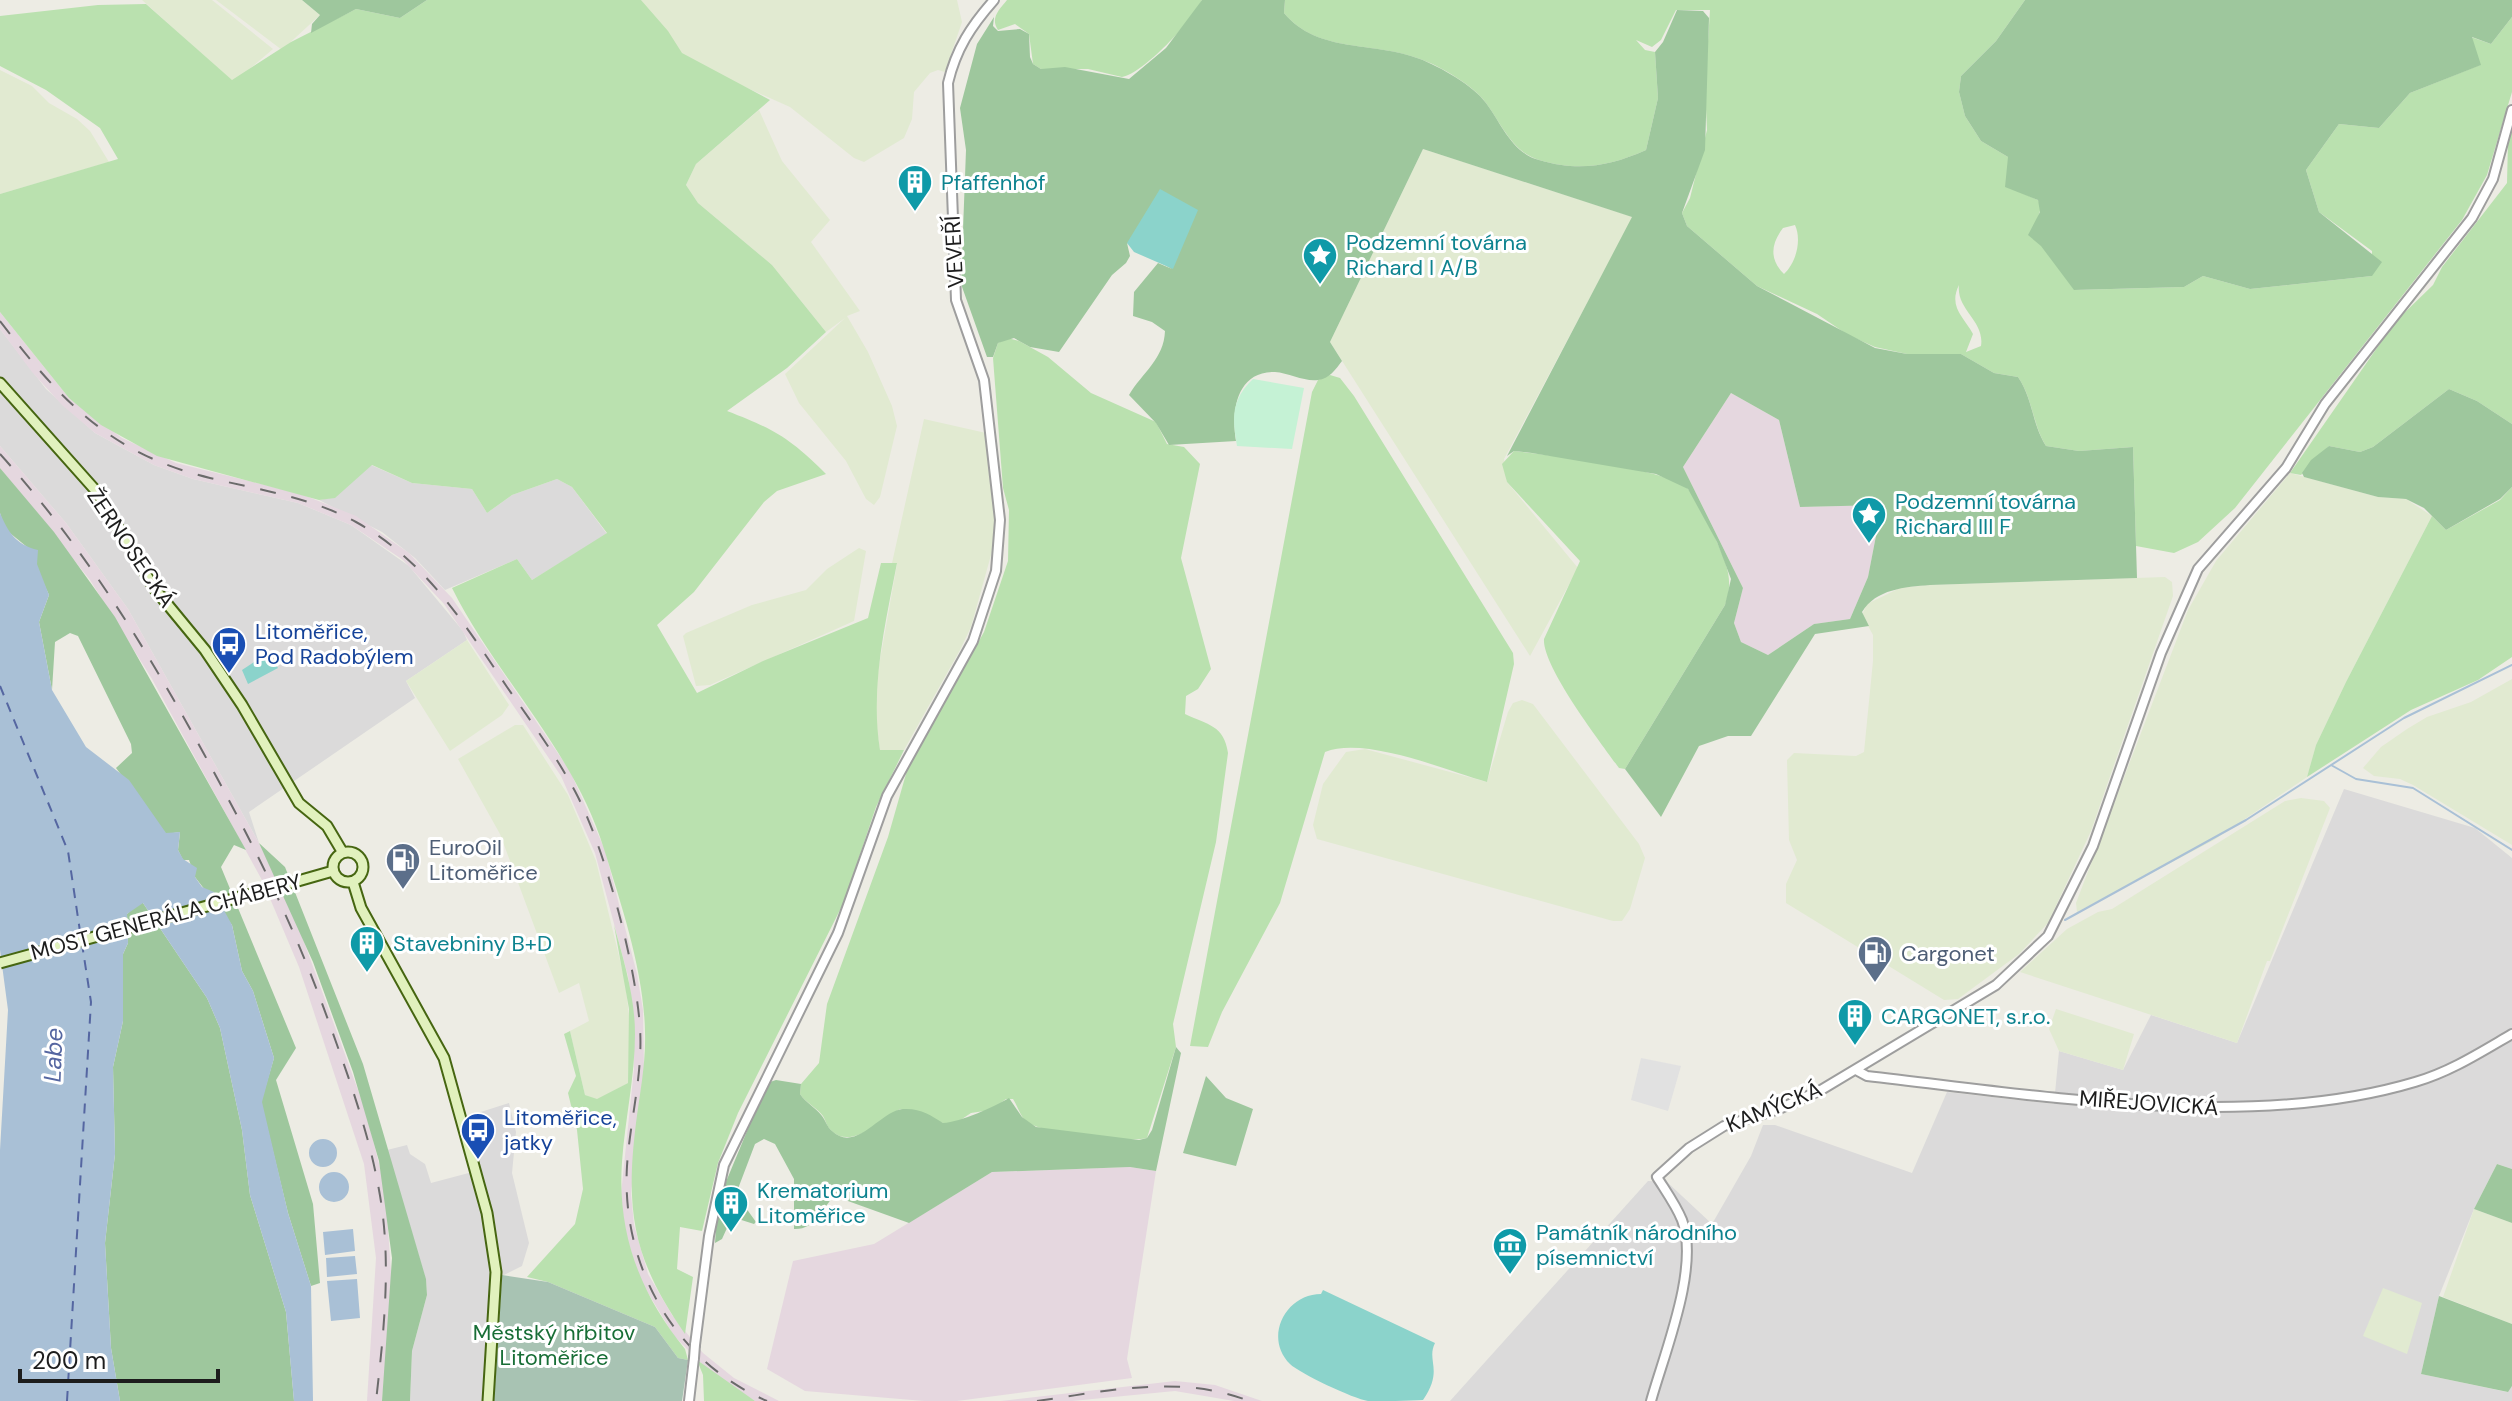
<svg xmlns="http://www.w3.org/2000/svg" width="2512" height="1401" viewBox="0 0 2512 1401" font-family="'DM Sans',sans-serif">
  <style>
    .residential { fill: #dbdada }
    .industrial { fill: #e5d7df }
    .farmland { fill: #e1ead1 }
    .grass { fill: #bae1af; fill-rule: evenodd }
    .forest { fill: #9ec79d; fill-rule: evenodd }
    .cemetery { fill: #a8c3b3 }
    .park { fill: #c5f2d5 }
    .pitch { fill: #8bd3cb }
    .parking { fill: #e1e1e1 }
    .water { fill: #a9c0d6 }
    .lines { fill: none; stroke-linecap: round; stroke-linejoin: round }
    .stream { stroke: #a9c0d6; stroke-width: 2 }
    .ferry { stroke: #5566a1; stroke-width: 2; stroke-dasharray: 10 8; stroke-linecap: butt }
    .tertiary-casing { stroke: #9e9e9e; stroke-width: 12 }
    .secondary-casing { stroke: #466611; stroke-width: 13 }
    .tertiary { stroke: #fff; stroke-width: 8 }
    .secondary { stroke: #e1f1bd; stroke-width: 9 }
    .rail { stroke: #6b6b6b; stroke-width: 2; stroke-dasharray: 16 16; stroke-linecap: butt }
    .tertiary-bridge-casing { stroke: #9e9e9e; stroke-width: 12; stroke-linecap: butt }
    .secondary-bridge-casing { stroke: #466611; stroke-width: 13; stroke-linecap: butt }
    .tertiary-bridge { stroke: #fff; stroke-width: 8 }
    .secondary-bridge { stroke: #e1f1bd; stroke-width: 9 }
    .labels { text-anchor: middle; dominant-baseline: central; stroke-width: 6; stroke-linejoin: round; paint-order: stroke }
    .culture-label { font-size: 22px; fill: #0d838f; stroke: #fff; text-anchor: start }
    .street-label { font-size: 22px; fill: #1d1d1d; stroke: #fff }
    .transit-label { font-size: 22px; fill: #164399; stroke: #fff; text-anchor: start }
    .service-label { font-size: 22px; fill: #4e5e75; stroke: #fff; text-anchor: start }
    .park-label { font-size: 22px; fill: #186e36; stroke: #fff }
    .water-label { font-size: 24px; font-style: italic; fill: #5566a1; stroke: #fff }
  </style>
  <rect width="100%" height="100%" fill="#edece4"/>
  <path class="residential" d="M0,329L46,389L95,433L154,465L193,479L298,503L351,525L409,566L463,631L467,640L406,681L415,698L249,812L259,843L128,609L66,523L0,446Z
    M371,465L412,483L472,489L487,513L512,495L557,479L572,487L607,534L532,580L517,559L445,590L415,558L382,532L319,500L335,497Z
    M2344,789L2475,828L2512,858V1169L2497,1164L2474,1209L2439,1296L2421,1374L2507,1392L2512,1386V1401H1450L1648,1181L1667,1182L1712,1224L1751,1156L1763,1125H1775L1912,1173L1947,1092L2054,1104L2059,1051L2123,1070L2151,1015L2237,1043Z
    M509,1103L516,1132L512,1173L529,1243L522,1266L502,1276L494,1401H410L412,1351L427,1295L426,1280L387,1150L407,1145L410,1154L425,1164L431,1183L480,1170L465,1117Z"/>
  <path class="industrial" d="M0,312L69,398L122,438L176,463L301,494L356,516L409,553L452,598L570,771L605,850L637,974L643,1010L644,1070L631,1194L634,1225L648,1274L672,1315L703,1353L734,1378L779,1401H755L714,1376L674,1336L639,1278L624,1227L621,1194L634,1069L633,1011L628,976L595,853L561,776L444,604L403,560L351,525L298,503L193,479L154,465L95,433L62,405L32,372L0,329Z
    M1731,393L1779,420L1800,507L1882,505L1868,577L1850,619L1814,624L1768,655L1741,642L1734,623L1743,588L1683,467Z
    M0,446L66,523L128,609L259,843L292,909L366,1112L385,1188L392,1285L382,1401H367L376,1258L364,1164L299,967L263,882L152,679L90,580L0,468Z
    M1130,1167L1156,1171L1127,1359L1132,1378L957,1401H924L805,1391L767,1369L793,1261L874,1244L992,1172Z
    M1175,1381L1215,1385L1262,1401H1234L1175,1391L1072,1401H1001Z"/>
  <path class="farmland" d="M142,0H212L273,49L238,79L231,80Z
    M216,0H302L320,15L282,50Z
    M641,0H957L962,22L945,72L938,70L930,73L914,92L912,119L904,138L864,162L854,158L790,107L705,69L676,50Z
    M0,70L32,86L49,103L77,119L90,131L109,162L0,194Z
    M759,110L782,161L830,220L811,242L860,311L847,316L868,352L892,406L897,426L880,497L874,505L866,499L846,461L799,403L785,374L845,318L826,332L772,265L698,203L686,185L696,164Z
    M1423,149L1633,217L1504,459L1507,482L1578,568L1530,656L1330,342Z
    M924,419L986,433L996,537L971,627L960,650L904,750H880L875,720L878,671L897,564L892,563Z
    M2290,473L2378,497L2406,499L2432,516L2346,682L2316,745L2307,777L2214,840L2077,912L2076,903L2188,610L2216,561Z
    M859,548L866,551L854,621L710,685L696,686L683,636L686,633L752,605L806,590L827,569Z
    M2165,577L2172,582L2173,596L2091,831L2048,923L2019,954L1958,999L1944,1000L1786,903V884L1797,860L1789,840L1787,760L1794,753L1856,756L1864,752L1873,661V635L1862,615L1867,604L1900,588L1930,585Z
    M467,640L509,705L502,715L450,751L406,681Z
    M2512,679V845L2413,785L2400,779L2374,776L2363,768L2381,747L2407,729L2427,717L2471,702Z
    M1522,700L1533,704L1639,844L1645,858L1630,909L1622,921H1613L1317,839L1313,825L1323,784L1346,752L1365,749L1487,782L1508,712L1513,703Z
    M515,725H523L568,795L596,861L625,981L630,1024L628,1083L597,1100L585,1095L570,1031L589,1021L579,983L559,993L500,834L458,759Z
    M2301,798L2324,801L2330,808L2270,961H2267L2237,1043L2020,972L2067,929L2098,912L2112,909L2285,801Z
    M2056,1009L2134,1034L2123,1070L2059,1051L2049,1029Z
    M2474,1209L2512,1223V1324L2443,1297Z
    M2383,1288L2422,1303L2407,1354L2363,1336Z"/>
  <path class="grass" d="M427,0H641L668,31L682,53L770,100L696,164L686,185L698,203L772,265L826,332L787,368L727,411C774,429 790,438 826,474L777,491L764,502L694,592L657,625L697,693L763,661L868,618L881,563H897C885,625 870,688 880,750H904L876,807L844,902L738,1113L718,1163L702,1231L680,1227L677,1269L693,1277L685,1334C633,1259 625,1212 636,1123C640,1092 646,1063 645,1032C644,972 622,907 604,849C574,751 497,678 452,588L517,559L532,580L607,533L572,487L557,479L512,495L487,513L472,489L412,483L372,465L335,498L319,500L157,456L101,425L69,398L0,312V194L118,159L100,128L46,90L0,66V16L98,5L146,4L232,80L291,42L356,9L400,18Z
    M1007,0H1202C1192,21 1144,73 1122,77L1088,69H1041L1033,64L1029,34L1015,24L998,30C990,18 999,10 1007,0Z
    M1285,0H2025L1996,41L1961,76L1959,92L1965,116L1981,141L2008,157L2022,193L2038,200L2041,208L2037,220L2075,290L2184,287L2203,276L2250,289L2372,276V251L2319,212L2306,170L2339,124L2379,128L2410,93L2480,65L2471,37L2491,44L2512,17V92L2487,175L2462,220L2235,508L2198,542L2174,553L2136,546L2133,447L2079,451L2046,446C2032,423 2033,399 2018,377L1994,373L1961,354H1907L1875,347L1848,335L1817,314L1757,286L1687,226L1682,213L1690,198L1707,130L1705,88L1710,10H1676L1661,40L1652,47L1636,40L1645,50L1655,52L1658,98L1646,150C1610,166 1579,172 1539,160C1512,152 1501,123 1486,103C1473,85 1440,66 1420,59C1373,41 1318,54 1284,13ZM1795,225C1802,240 1796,263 1784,274C1769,259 1771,244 1783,228ZM1959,285C1956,310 1985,321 1981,346L1966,352L1973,334C1964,317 1948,307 1959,285Z
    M2512,125V424L2477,401L2449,389L2373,447L2360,452L2329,446L2301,475L2290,473L2395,322L2433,285L2442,267L2507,183L2508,142Z
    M1008,338L1019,341L1048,357L1091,393L1156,422L1167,444L1184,447L1200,464L1181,558L1211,669L1198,689L1186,696L1185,714C1208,725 1224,725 1228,753L1216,842L1173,1024L1176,1047L1147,1138C1125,1143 1042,1136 1025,1120C1020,1115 1017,1105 1013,1099H1006L991,1110L971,1113L956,1123H943L900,1109C884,1119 852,1149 833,1132C827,1128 826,1121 823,1116C816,1107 806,1103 800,1094L801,1084L819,1063L827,1004L888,837L908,767L984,632L1008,561L1009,510L1003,488L993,358L998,343Z
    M1330,375L1340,378L1354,396L1513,653L1514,664L1487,782C1445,770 1365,736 1325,752L1280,903L1222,1012L1208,1047L1190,1046L1312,392L1318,380Z
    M1514,451C1547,455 1665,468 1687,488C1701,501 1709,525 1717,542C1727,565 1734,581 1725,605L1625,769L1619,768C1601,743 1542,666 1544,639L1580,561L1507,482L1502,464Z
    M2512,487V657L2478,680L2411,710L2307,777L2316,745L2346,682L2432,516L2446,530L2500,500Z
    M614,925C624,961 635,997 635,1034C635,1077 625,1119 622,1162C617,1233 640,1294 685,1349L688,1360L678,1358L655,1327L548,1282L527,1277L575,1224L583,1189L577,1130L568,1093L576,1076L564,1034L570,1031L585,1095L597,1099L628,1083L629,1009Z
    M697,1360L755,1401H704L703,1375Z"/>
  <path class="forest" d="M302,0H427L400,18L356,9L311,33L312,24L320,15Z
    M1202,0H1285L1284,13C1318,54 1374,41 1420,59C1440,67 1473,85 1486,103C1501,123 1512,153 1539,160C1579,172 1610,166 1646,150L1658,98L1655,52L1663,42L1677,10L1703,11L1709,18L1705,150L1682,213L1687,226L1757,286L1875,348L1907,354H1961L1994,373L2018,377C2033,399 2032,424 2046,446L2079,451L2133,447L2137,578L1930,585C1905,587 1876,589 1862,612L1869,626L1815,634L1751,736H1728L1699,746L1661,817L1625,769L1725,605L1731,579L1717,542L1688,489L1656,474L1532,453L1514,451L1507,456L1632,217L1423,149L1330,342L1342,361C1336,369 1329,379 1318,380C1305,382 1289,373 1275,372C1236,371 1231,412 1236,441L1169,445L1156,423L1129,395C1142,373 1164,359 1165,331L1152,322L1133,316L1134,292L1158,263L1172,269L1127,243L1130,256L1126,263L1112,275L1059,352L1030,347L1014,338L998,343L993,357H987L961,284L966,150L960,108L977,44L994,17L993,26L998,31L1020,29L1029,34L1030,57L1033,64L1041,69L1065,67L1129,79L1166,48ZM1731,393L1779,420L1800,507L1882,505L1868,577L1850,619L1814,624L1768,655L1741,642L1734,623L1743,588L1683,467Z
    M2025,0H2512V17L2491,44L2472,37L2481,65L2410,93L2379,128L2339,124L2306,170L2319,212L2382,262L2372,276L2250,289L2203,276L2184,287L2074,290L2041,246L2028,235L2040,212L2038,200L2005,187L2008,157L1981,141L1965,116L1959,92L1961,76L1996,41Z
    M2449,389L2477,401L2512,424V487L2500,499L2446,530L2424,508L2406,499L2378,497L2304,477L2302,473L2311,460L2329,446L2360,452L2373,447Z
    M0,468L54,532L115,617L246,850L234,845L221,867L296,1048L276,1080L313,1204L320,1283L311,1286L288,1213L261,1102L274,1058L253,991L242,971L232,925L195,877L189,860H183L178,850L180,832L166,834L116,768L132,753L131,744L78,636L70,633L55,642L52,690L39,622L49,595L27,547L5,529L0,513Z
    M259,843L285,867L363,1064L426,1279L427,1295L412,1351L410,1401H382L392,1258L379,1161L353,1072L313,962Z
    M139,903H143L207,998L220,1028L242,1130L250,1195L286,1312L294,1401H120L111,1348L105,1243L115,1154L113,1067L123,1021V954L128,943L127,914Z
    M1176,1047L1181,1053L1156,1171L1130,1167L992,1172L909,1223L834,1196C822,1209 815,1230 794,1229V1179L775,1144L764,1139L755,1144L736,1194L756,1222L754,1224L732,1217L722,1239L715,1243L718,1201L767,1083L776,1080L801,1084L800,1094C806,1103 815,1107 822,1116C826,1121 827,1127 832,1131C856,1154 881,1110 903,1109C921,1108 930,1115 943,1123C961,1122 994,1107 1009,1098L1022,1117L1036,1127L1139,1140L1147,1138L1152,1130Z
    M1206,1076L1226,1098L1253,1109L1236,1166L1183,1153Z
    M2497,1164L2512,1169V1223L2474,1209Z
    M2439,1296L2512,1324V1386L2508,1392L2421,1374Z"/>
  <path class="cemetery" d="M502,1275L548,1282L655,1327L678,1358L688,1360L682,1401H494Z"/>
  <path class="park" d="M1253,379L1304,388L1292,449L1237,446C1232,417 1231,400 1253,379Z"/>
  <path class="pitch" d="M1160,189L1198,210L1173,269L1134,252L1127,243Z
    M268,653L278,668L248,684L242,670Z
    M1323,1290L1435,1343C1426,1361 1444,1370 1423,1400C1407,1401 1384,1401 1368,1401C1354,1399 1299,1373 1290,1364C1263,1337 1286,1294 1321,1294Z"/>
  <path class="parking" d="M1641,1058L1681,1066L1668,1111L1631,1100Z"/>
  <path class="water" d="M0,513C8,532 16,545 38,550L37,564L49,595L39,622L52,690L86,747L129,780L166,833L180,832L178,850L183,859L197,868L195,877L202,887L214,892L232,925L242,971L253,991L274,1058L262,1102L288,1213L311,1286L313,1401H294L286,1312L250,1195L242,1130L220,1028L207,998L143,903L127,914L128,943L123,954V1021L113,1067L115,1154L105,1243L111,1348L120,1401H0V1150L8,1010L0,950Z
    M309 1153a14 14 0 1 1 28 0a14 14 0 1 1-28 0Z
    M319 1187a15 15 0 1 1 30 0a15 15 0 1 1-30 0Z
    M353,1229L355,1251L325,1255L323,1232Z
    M355,1256L357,1274L327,1277L326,1258Z
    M357,1279L360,1318L331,1321L327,1281Z"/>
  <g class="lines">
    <path class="stream" d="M2331,765L2356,779L2413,788L2512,850
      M2065,920L2246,820L2404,718L2512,665"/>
    <path class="ferry" d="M0,686L68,851L81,938
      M67,1401L91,1002L82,944"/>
    <g class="tertiary-casing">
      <path id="tertiary" d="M1856,1070L1867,1076C2038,1095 2248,1132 2415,1082C2450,1072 2481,1052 2512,1034
        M695,1345L709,1236L724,1165L838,933L887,796L973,641L996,571L1000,520L984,380L956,300L948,83C956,49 971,26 994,0
        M689,1401L694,1358
        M1651,1401C1664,1354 1700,1267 1682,1220C1676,1205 1665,1190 1657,1177L1689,1148L1724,1126L1779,1109L1821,1090L1996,985L2048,936L2093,846L2161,653L2198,569L2286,468L2325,404L2472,218L2493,179L2512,110"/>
    </g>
    <g class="secondary-casing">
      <path id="secondary" d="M0,383L97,492L154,588L205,650L242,705L299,803L327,826L343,853
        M333 867a15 15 0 1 1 30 0a15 15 0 1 1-30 0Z
        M298,881L333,871
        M353,882L361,908L444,1058L487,1213L496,1272L488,1401"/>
    </g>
    <use href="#tertiary" class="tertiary"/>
    <use href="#secondary" class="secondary"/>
    <path class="rail" d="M0,321C60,400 110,454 210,478C260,490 310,497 356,522C425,560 464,623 507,687C532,723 558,758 578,797C606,853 636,965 640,1028C643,1075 630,1120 627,1166C621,1265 674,1361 767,1401
      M0,454C83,546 145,646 204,754C255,847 295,927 331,1028C350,1081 369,1134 379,1190C392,1259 384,1331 376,1401
      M1037,1401C1108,1391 1180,1374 1249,1401"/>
    <g class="tertiary-bridge-casing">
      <path id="tertiary-bridge" d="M694,1358L695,1345"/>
    </g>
    <g class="secondary-bridge-casing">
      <path id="secondary-bridge" d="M0,963L298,881"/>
    </g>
    <use href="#tertiary-bridge" class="tertiary-bridge"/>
    <use href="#secondary-bridge" class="secondary-bridge"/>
  </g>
  <defs>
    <g id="building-pin" transform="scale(1.8)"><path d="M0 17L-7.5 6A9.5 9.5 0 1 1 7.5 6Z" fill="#0f9aa8" stroke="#fff"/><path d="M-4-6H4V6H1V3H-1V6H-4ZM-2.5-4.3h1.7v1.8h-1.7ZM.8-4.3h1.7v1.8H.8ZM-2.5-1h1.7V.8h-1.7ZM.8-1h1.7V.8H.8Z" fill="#fff"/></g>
    <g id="sight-pin" transform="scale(1.8)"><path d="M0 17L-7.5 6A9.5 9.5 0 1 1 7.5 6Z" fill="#0f9aa8" stroke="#fff"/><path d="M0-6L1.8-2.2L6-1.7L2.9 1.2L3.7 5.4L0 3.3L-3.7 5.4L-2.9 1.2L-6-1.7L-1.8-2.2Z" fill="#fff"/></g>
    <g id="bus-pin" transform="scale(1.8)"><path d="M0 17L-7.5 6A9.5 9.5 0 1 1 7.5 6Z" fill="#1a4fb4" stroke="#fff"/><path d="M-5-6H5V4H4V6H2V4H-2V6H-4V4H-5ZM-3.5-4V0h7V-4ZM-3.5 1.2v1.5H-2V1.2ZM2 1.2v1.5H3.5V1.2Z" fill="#fff"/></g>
    <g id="fuel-pin" transform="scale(1.8)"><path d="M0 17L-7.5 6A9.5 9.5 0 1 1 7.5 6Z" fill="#5c6f8a" stroke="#fff"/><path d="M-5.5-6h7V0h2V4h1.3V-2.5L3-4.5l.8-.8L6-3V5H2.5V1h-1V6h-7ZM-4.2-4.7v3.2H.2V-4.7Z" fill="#fff"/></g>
    <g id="museum-pin" transform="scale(1.8)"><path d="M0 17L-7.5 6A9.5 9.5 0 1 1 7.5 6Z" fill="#0f9aa8" stroke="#fff"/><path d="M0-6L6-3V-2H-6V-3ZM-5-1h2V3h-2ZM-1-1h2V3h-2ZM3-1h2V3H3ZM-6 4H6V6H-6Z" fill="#fff"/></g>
  </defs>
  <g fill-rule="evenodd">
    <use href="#building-pin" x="915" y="182"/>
    <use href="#sight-pin" x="1320" y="255"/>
    <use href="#sight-pin" x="1869" y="514"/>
    <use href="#bus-pin" x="229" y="644"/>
    <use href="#fuel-pin" x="403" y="860"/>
    <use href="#building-pin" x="367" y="943"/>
    <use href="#fuel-pin" x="1875" y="953"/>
    <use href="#building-pin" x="1855" y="1016"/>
    <use href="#bus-pin" x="478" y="1130"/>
    <use href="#building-pin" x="731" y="1203"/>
    <use href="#museum-pin" x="1510" y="1245"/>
  </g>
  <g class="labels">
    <g class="culture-label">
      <text x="941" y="182">Pfaffenhof</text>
      <text x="1346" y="242">Podzemní továrna<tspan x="1346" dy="25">Richard I A/B</tspan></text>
      <text x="1895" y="501">Podzemní továrna<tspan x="1895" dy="25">Richard III F</tspan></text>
      <text x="393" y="943">Stavebniny B+D</text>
      <text x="1881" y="1016">CARGONET, s.r.o.</text>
      <text x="757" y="1190">Krematorium<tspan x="757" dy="25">Litoměřice</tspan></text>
      <text x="1536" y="1232">Památník národního<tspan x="1536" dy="25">písemnictví</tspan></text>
    </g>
    <g class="street-label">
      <text transform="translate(954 252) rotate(-93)">VEVEŘÍ</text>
      <text transform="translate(131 548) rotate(56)">ŽERNOSECKÁ</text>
      <text transform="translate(166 917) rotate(-15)">MOST GENERÁLA CHÁBERY</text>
      <text transform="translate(2149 1103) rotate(4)">MIŘEJOVICKÁ</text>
      <text transform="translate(1774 1107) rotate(-22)">KAMÝCKÁ</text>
    </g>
    <g class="transit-label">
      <text x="255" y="631">Litoměřice,<tspan x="255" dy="25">Pod Radobýlem</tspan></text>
      <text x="504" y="1117">Litoměřice,<tspan x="504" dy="25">jatky</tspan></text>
    </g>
    <g class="service-label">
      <text x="429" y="847">EuroOil<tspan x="429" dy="25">Litoměřice</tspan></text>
      <text x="1901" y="953">Cargonet</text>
    </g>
    <g class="park-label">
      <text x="554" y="1332">Městský hřbitov<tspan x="554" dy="25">Litoměřice</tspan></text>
    </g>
    <g class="water-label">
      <text transform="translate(53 1055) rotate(-88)">Labe</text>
    </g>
  </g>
  <path d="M20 1369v12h198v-12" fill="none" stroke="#1d1d1d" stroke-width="4"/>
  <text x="32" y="1369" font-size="24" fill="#1d1d1d" stroke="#ffffff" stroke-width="6" paint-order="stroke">200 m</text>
</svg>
